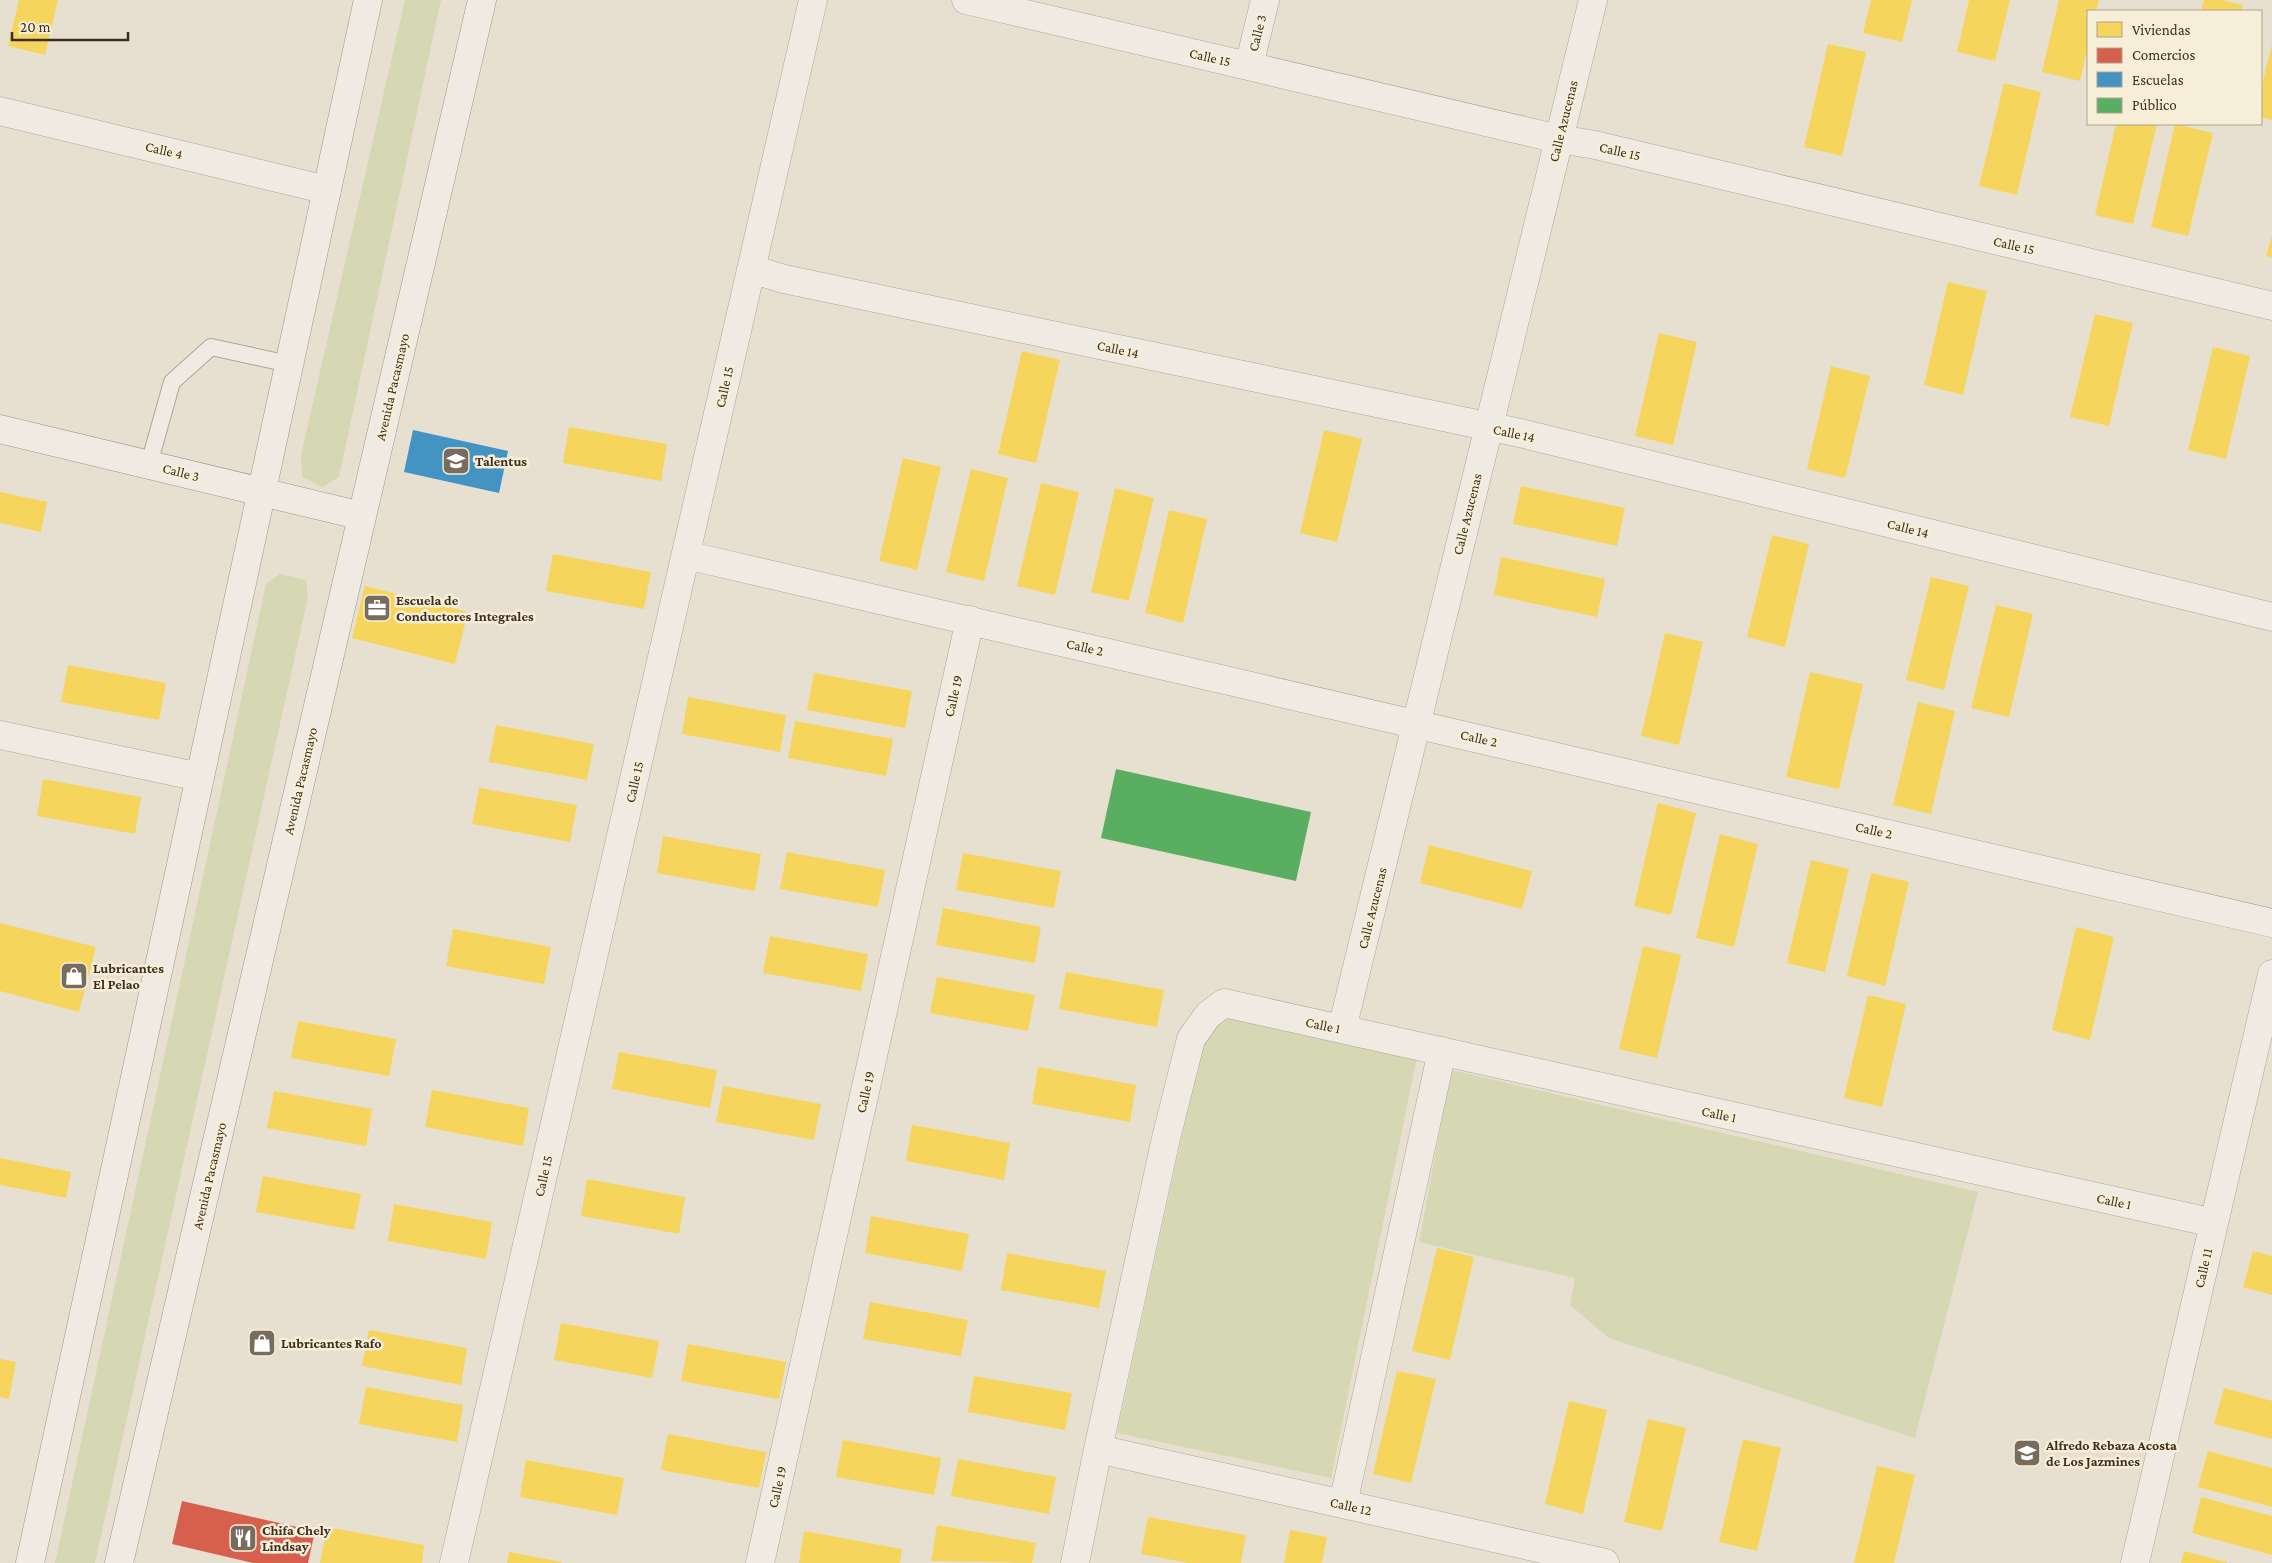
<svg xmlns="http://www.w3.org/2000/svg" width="2272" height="1563" viewBox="0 0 2272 1563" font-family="'Crimson Pro',serif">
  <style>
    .green { fill: #d6d7b3 }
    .homes { fill: #f6d55c }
    .shops { fill: #d6604d }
    .schools { fill: #4393c3 }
    .public { fill: #5aae61 }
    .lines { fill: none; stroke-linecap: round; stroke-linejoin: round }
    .lane-casing { stroke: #ada599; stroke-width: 18 }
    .street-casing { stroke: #ada599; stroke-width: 29 }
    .secondary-casing { stroke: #9c958a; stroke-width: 29 }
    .lane { stroke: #efebe3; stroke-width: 16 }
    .street { stroke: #efebe3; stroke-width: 28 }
    .secondary { stroke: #efebe3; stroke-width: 28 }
    .labels { text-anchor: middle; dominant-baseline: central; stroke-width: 5; stroke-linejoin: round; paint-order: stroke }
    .street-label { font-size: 14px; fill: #3d2e20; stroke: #f7eed8 }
    .poi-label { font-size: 14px; font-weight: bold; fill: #3d2e20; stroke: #f7eed8; text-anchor: start }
  </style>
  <rect width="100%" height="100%" fill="#e7e0d1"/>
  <path class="green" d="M405,0H441L339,477L323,487L302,477L301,455Z
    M280,574L306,580L308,597L95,1563H55L266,584Z
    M1230,1016L1418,1052L1331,1478L1117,1433L1202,1044L1216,1026Z
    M1451,1070L1978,1192L1915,1438L1609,1338L1570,1305L1575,1278L1419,1242Z"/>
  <path class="homes" d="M19,0H58L45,55L8,46Z
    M1871,0H1912L1902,42L1863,33Z
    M1969,0H2010L1995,61L1957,52Z
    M2059,0H2099L2096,11H2088V45L2080,81L2042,72Z
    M2204,0H2221L2243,5L2241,11H2201Z
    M1828,44L1866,52L1842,156L1804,147Z
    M2272,44V120L2261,117V89Z
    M2004,83L2041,92L2017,195L1979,186Z
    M2116,124H2157L2133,224L2095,215Z
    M2175,124L2213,133L2188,236L2151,227Z
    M2272,236V257L2266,256Z
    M1948,282L1987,291L1963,395L1924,385Z
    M2095,314L2133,323L2109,426L2070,417Z
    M1659,333L1697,342L1673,445L1635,436Z
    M2213,347L2250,356L2226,459L2188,450Z
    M1022,351L1060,360L1036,463L998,454Z
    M1831,366L1870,376L1845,478L1807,469Z
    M569,427L667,444L661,481L563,463Z
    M1324,430L1362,439L1337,542L1300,533Z
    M903,458L941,467L917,570L879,561Z
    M971,469L1008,478L984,581L946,572Z
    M1041,483L1079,492L1055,595L1017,586Z
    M1521,486L1625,508L1617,546L1513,524Z
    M1115,488L1154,498L1129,601L1091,592Z
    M0,492L47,502L41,532L0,523Z
    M1169,510L1207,519L1183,623L1145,613Z
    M1772,535L1809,544L1785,647L1747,637Z
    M553,554L651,572L644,609L546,591Z
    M1501,557L1605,579L1597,617L1494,595Z
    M1931,577L1969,586L1944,690L1906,680Z
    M365,586L468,612L455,664L352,638Z
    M1996,605L2033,614L2009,717L1971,708Z
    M1665,633L1703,642L1679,745L1641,736Z
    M68,665L166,683L159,720L61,702Z
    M1810,672L1863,684L1839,789L1786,777Z
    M814,673L912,691L905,728L807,710Z
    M688,697L786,715L780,752L682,734Z
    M1918,702L1955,711L1931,814L1893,805Z
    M795,721L893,739L886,776L788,758Z
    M496,725L594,744L587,780L489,762Z
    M43,779L141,797L135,834L37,816Z
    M479,788L577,805L570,842L472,824Z
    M1658,803L1696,813L1671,915L1634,906Z
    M1720,834L1758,844L1734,947L1696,938Z
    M663,836L761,854L755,891L657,873Z
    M1429,845L1532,871L1522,909L1420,883Z
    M787,852L885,870L878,907L780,889Z
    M963,853L1061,871L1054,908L956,890Z
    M1811,860L1849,869L1825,972L1787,963Z
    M1871,873L1909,882L1885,986L1847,976Z
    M943,908L1041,927L1035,963L936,945Z
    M0,923L96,947L79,1012L0,991Z
    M2076,927L2114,937L2090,1040L2052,1030Z
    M453,929L551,947L544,984L446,966Z
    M770,936L868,954L861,991L763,973Z
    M1643,946L1681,955L1657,1058L1619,1049Z
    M1066,972L1164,990L1157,1027L1059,1009Z
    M937,977L1035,995L1028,1031L930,1013Z
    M1868,995L1906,1004L1882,1107L1844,1098Z
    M298,1021L396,1039L389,1076L291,1058Z
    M619,1052L717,1070L710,1108L612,1089Z
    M1038,1067L1136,1085L1130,1122L1032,1104Z
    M723,1086L821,1104L814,1140L716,1122Z
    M432,1090L529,1108L523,1146L425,1127Z
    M274,1091L372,1109L366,1146L267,1128Z
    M912,1125L1010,1143L1004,1180L906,1161Z
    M0,1158L71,1172L66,1198L0,1185Z
    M263,1176L361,1194L354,1230L256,1212Z
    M587,1179L685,1197L679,1234L581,1216Z
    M394,1204L492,1222L486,1259L388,1241Z
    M871,1216L969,1234L962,1271L865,1253Z
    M1437,1248L1474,1257L1450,1360L1412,1351Z
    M2253,1251L2272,1256V1295L2243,1287Z
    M1007,1253L1106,1271L1099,1308L1001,1290Z
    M870,1302L968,1320L961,1356L863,1339Z
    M561,1323L659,1341L652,1378L554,1360Z
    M369,1330L467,1348L461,1385L362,1366Z
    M688,1344L786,1362L779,1399L681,1381Z
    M0,1359L16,1362L9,1399L0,1397Z
    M1397,1371L1436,1379L1411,1483L1373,1474Z
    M974,1376L1072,1393L1065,1430L968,1412Z
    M366,1387L463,1405L457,1442L359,1424Z
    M2224,1388L2272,1401V1439L2214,1424Z
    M1569,1401L1607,1410L1583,1514L1545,1504Z
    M1648,1419L1686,1428L1662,1531L1624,1522Z
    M668,1434L766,1452L759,1488L661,1470Z
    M1743,1439L1781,1448L1757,1551L1719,1542Z
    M843,1440L941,1458L934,1495L836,1477Z
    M2208,1451L2272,1468V1507L2198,1487Z
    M958,1459L1056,1477L1049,1514L951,1496Z
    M526,1460L624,1478L617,1515L520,1497Z
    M1877,1466L1915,1475L1894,1563H1854Z
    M2201,1497L2272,1516V1555L2192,1533Z
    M1148,1517L1246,1535L1241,1563H1188L1141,1554Z
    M937,1525L1036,1543L1032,1563L931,1561Z
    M327,1527L424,1545L422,1563H320Z
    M1290,1530L1327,1537L1322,1563H1284Z
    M804,1531L902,1549L900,1563H799Z
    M2184,1551L2227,1562V1563H2181Z
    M509,1552L562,1562V1563H507Z"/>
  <path class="shops" d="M182,1501L315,1531L308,1563H253L172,1544Z"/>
  <path class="schools" d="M413,430L508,451L499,493L404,472Z"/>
  <path class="public" d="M1116,769L1311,812L1296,881L1101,838Z"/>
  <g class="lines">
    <g class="lane-casing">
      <path id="lane" d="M149,464L172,382L211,347L289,364"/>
    </g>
    <g class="street-casing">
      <path id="street" d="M966,0L1559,139L1595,145L2272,306
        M1249,66L1265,0
        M0,111L327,190
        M751,269L784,279L1520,433L2272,617
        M686,555L2272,923
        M0,735L200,777
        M1342,1029L1593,0
        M1098,1449L1605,1563
        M1343,1504L1442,1051
        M454,1563L813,0
        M760,1563L970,620
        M1075,1563L1098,1449L1166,1138L1191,1039L1208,1015L1224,1003L2214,1223
        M2135,1563L2272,974"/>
    </g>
    <g class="secondary-casing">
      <path id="secondary" d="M0,429L362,516
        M30,1563L368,0
        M119,1563L482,0"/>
    </g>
    <use href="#lane" class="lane"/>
    <use href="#street" class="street"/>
    <use href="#secondary" class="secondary"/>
  </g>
  <defs>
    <g id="school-square" transform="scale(1.4375)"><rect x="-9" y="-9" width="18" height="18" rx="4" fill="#786c5e" stroke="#f7eed8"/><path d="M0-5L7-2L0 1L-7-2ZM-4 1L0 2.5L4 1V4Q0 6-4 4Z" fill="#fff"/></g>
    <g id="office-square" transform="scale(1.4375)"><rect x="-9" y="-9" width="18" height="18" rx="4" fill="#786c5e" stroke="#f7eed8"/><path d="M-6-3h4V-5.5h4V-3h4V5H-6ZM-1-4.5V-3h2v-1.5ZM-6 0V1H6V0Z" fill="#fff"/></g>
    <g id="shop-square" transform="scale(1.4375)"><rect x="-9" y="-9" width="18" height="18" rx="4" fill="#786c5e" stroke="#f7eed8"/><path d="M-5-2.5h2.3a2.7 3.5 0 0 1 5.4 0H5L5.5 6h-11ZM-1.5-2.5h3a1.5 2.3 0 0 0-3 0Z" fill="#fff"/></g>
    <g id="restaurant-square" transform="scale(1.4375)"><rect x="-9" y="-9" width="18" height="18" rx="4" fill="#786c5e" stroke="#f7eed8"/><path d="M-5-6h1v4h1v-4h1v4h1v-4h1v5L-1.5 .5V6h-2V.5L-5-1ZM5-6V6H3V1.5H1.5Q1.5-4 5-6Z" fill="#fff"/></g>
  </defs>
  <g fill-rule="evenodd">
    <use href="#school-square" x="456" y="461"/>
    <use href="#office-square" x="377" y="608"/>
    <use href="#shop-square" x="74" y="976"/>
    <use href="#shop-square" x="262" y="1343"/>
    <use href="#school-square" x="2027" y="1453"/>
    <use href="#restaurant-square" x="243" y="1538"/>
  </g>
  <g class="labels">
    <g class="street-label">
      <text transform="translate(1257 33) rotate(-76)">Calle 3</text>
      <text transform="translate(1210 57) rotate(13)">Calle 15</text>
      <text transform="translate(1563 121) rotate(-76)">Calle Azucenas</text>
      <text transform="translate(164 150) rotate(13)">Calle 4</text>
      <text transform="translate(1620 151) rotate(13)">Calle 15</text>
      <text transform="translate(2014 245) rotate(13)">Calle 15</text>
      <text transform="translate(1118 349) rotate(12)">Calle 14</text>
      <text transform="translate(392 387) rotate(-77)">Avenida Pacasmayo</text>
      <text transform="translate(724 387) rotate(-77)">Calle 15</text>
      <text transform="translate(1514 433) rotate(12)">Calle 14</text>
      <text transform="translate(181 472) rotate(14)">Calle 3</text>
      <text transform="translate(1467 514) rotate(-76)">Calle Azucenas</text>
      <text transform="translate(1908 528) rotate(14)">Calle 14</text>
      <text transform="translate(1085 647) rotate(13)">Calle 2</text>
      <text transform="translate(953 696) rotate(-77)">Calle 19</text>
      <text transform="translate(1479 738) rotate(13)">Calle 2</text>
      <text transform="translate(300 781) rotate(-77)">Avenida Pacasmayo</text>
      <text transform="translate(634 782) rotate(-77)">Calle 15</text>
      <text transform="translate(1874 830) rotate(13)">Calle 2</text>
      <text transform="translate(1372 908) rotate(-76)">Calle Azucenas</text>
      <text transform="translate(1323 1025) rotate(12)">Calle 1</text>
      <text transform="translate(865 1092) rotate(-77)">Calle 19</text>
      <text transform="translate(1719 1114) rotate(12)">Calle 1</text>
      <text transform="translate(209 1176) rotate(-77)">Avenida Pacasmayo</text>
      <text transform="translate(543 1176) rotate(-77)">Calle 15</text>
      <text transform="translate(2114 1201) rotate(12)">Calle 1</text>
      <text transform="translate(2203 1268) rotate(-77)">Calle 11</text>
      <text transform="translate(777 1487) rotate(-77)">Calle 19</text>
      <text transform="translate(1351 1506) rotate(13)">Calle 12</text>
    </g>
    <g class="poi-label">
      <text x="475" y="461">Talentus</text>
      <text x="396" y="600">Escuela de<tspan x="396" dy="16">Conductores Integrales</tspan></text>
      <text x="93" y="968">Lubricantes<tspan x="93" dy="16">El Pelao</tspan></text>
      <text x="281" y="1343">Lubricantes Rafo</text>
      <text x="2046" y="1445">Alfredo Rebaza Acosta<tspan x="2046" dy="16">de Los Jazmines</tspan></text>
      <text x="262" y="1530">Chifa Chely<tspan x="262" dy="16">Lindsay</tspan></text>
    </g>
  </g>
  <rect x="2087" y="10" width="175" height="115" fill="#f7eed8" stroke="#ada18e"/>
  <rect x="2097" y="22" width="25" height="15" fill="#f6d55c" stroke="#ada18e"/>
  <text x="2132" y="35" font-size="15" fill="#3d2e20">Viviendas</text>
  <rect x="2097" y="48" width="25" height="15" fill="#d6604d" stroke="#ada18e"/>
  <text x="2132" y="60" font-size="15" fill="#3d2e20">Comercios</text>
  <rect x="2097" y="72" width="25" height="15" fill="#4393c3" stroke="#ada18e"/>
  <text x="2132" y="85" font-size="15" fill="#3d2e20">Escuelas</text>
  <rect x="2097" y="98" width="25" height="15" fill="#5aae61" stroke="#ada18e"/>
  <text x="2132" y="110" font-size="15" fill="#3d2e20">Público</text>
  <path d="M12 32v8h116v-8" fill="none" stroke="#3d2e20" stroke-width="2.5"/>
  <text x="20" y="32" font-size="15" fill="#3d2e20" stroke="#f7eed8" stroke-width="4" paint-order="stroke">20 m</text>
</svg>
